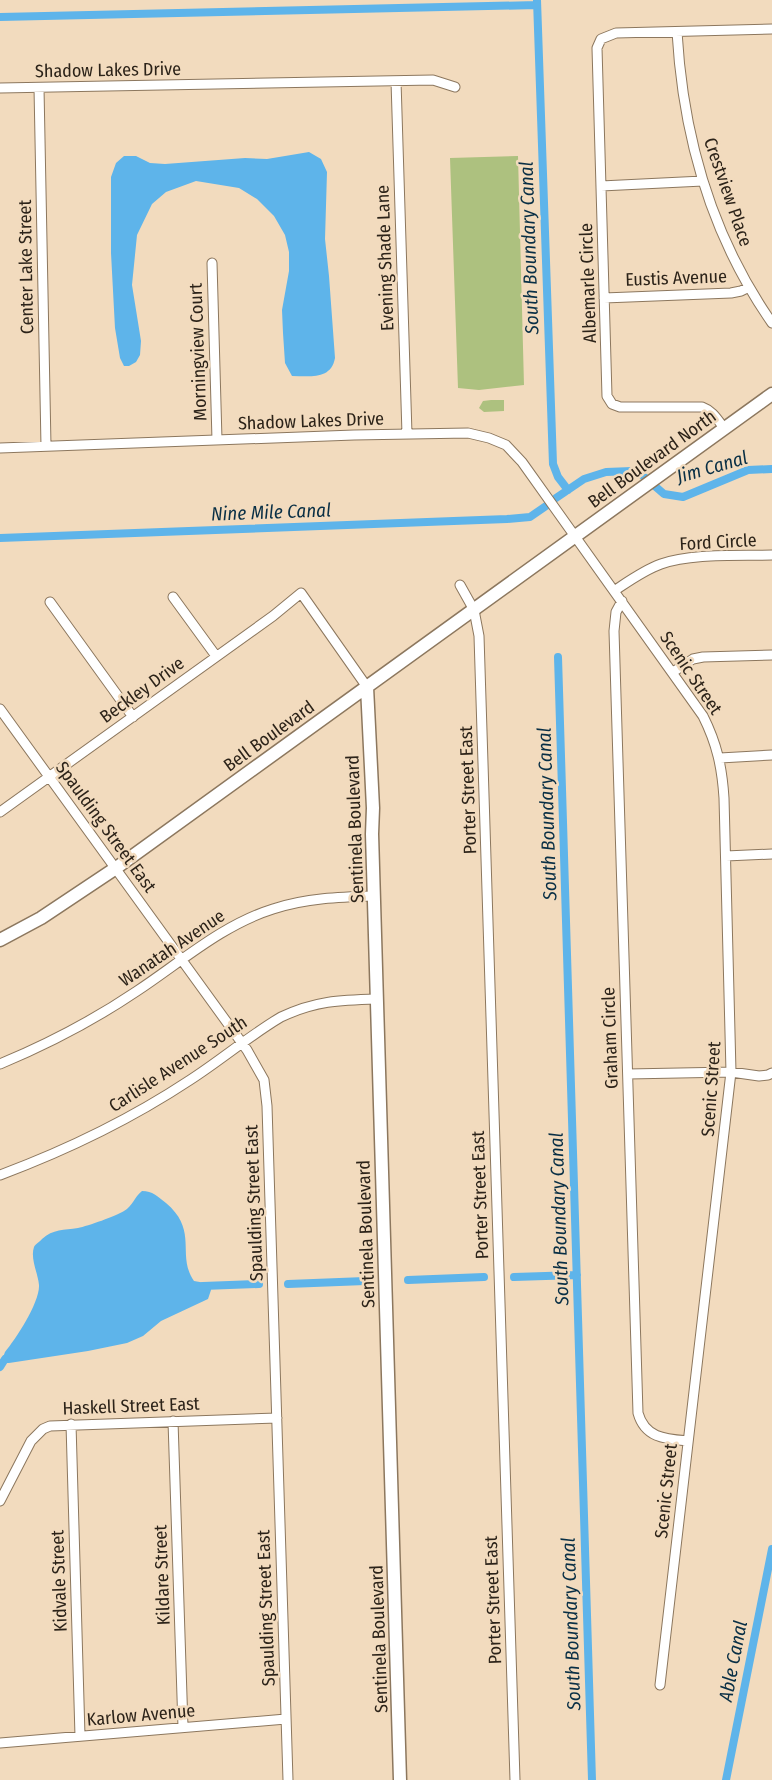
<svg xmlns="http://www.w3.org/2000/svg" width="772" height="1780" viewBox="0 0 772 1780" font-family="'Fira Sans Condensed',sans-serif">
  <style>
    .green { fill: #adc17f }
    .water { fill: #5eb4ea }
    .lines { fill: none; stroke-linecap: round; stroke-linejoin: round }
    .canal { stroke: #5eb4ea; stroke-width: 8 }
    .street-casing { stroke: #8c775e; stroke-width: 11 }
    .secondary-casing { stroke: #8c775e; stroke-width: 15 }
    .street { stroke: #fff; stroke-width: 9 }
    .secondary { stroke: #fff; stroke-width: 12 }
    .labels { text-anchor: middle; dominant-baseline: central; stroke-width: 5; stroke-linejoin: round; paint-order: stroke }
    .street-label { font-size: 18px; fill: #2c2319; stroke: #f2dbbe }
    .water-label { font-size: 19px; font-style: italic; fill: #092f45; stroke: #f2dbbe }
  </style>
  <rect width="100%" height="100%" fill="#f2dbbe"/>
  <path class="green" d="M518,156L524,385L479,390L458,388L450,158Z
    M491,400H504V411L484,412L479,408L483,401Z"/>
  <path class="water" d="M309,152L321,159L327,172L325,239L329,276L335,358C331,380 310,376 292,376L285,363L283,333L282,310L289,271V252L285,235L274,216L257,199L239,188L196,181L166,192L152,204L137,235L132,285L141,341L140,355L136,362L129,366H124L120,358L115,328L111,253V177L116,163L124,156H136L150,163L165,164L245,158L267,159Z
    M142,1191C153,1191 157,1196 166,1203C199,1231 176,1255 194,1281L211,1284V1290L208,1299L161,1321L143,1336L127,1343L88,1351L9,1363H5L2,1360L5,1352C16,1339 40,1302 39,1285C38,1273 30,1259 34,1247C35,1244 40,1242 42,1239C53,1229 64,1230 78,1228C88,1226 116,1216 124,1211C133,1206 134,1197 142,1191Z"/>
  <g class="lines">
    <path class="canal" d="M537,0L553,464L558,477L568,490
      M0,17L537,5
      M556,498L584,479L606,472L632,471L642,475L664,494L683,497L748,470L772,469
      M0,538L507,519L530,517L546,506
      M558,657L592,1780
      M514,1277L577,1275
      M408,1280L484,1277
      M288,1284L365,1281
      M203,1286L259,1284
      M0,1367L5,1359
      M726,1780L772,1549"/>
    <g class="street-casing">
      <path id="street" d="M677,32C683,136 712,237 772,323
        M396,81L407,434
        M0,88L433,80L455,87
        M39,88L46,446
        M601,186L703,181
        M212,263L217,440
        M604,298L731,293L741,291L749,287
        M724,428C717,419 713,411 702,407H620L612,404L607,396L597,48L601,39L616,33L772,29
        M0,448L354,435L468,433L489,438L506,445L522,462L703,716C717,744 722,767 724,798L731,1072L660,1685
        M460,585L474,610L479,636L515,1780
        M614,591C629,581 644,570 661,564C691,553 739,556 772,555
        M173,597L216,656
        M622,601L616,612L614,631L638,1413C645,1438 665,1439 688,1441
        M50,602L133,717
        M673,672L693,659L703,657L772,655
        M0,709L247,1050L264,1080L267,1106L288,1780
        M720,758L772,755
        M0,812L273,616L301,593L367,687
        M726,856L772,854
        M0,1064C48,1044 94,1020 137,991C181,962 222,925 273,909C306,898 340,897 374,896
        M628,1074L731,1072L759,1076L768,1075L772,1073
        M0,1175C67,1150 131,1119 190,1080C221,1060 249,1036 281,1017C315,1001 339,1000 377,999
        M173,1421L183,1727
        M71,1424L80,1736
        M0,1501L31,1441L43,1429L50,1426L277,1418
        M0,1743L286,1719"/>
    </g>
    <g class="secondary-casing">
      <path id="secondary" d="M367,687L373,808L372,834L400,1780
        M0,940L41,918L116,868L772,394"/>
    </g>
    <use href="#street" class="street"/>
    <use href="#secondary" class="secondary"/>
  </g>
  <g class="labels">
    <g class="street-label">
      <text transform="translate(108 70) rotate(-1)">Shadow Lakes Drive</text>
      <text transform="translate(728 192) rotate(71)">Crestview Place</text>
      <text transform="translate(385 258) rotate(-92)">Evening Shade Lane</text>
      <text transform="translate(26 267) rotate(-91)">Center Lake Street</text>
      <text transform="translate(676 278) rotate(-2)">Eustis Avenue</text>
      <text transform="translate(588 283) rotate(-92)">Albemarle Circle</text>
      <text transform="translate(198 352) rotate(-92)">Morningview Court</text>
      <text transform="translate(311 421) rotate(-2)">Shadow Lakes Drive</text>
      <text transform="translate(652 459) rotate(-36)">Bell Boulevard North</text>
      <text transform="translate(718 542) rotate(-3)">Ford Circle</text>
      <text transform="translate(691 673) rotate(56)">Scenic Street</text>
      <text transform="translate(142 690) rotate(-36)">Beckley Drive</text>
      <text transform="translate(269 736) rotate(-36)">Bell Boulevard</text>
      <text transform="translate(468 790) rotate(-92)">Porter Street East</text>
      <text transform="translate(106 827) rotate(54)">Spaulding Street East</text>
      <text transform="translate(355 829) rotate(-92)">Sentinela Boulevard</text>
      <text transform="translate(172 948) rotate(-34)">Wanatah Avenue</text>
      <text transform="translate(610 1038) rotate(-92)">Graham Circle</text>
      <text transform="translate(178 1064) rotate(-33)">Carlisle Avenue South</text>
      <text transform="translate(711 1089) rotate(-86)">Scenic Street</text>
      <text transform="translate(480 1195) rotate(-92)">Porter Street East</text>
      <text transform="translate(254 1203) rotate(-92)">Spaulding Street East</text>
      <text transform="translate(366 1234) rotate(-92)">Sentinela Boulevard</text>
      <text transform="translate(131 1406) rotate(-2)">Haskell Street East</text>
      <text transform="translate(666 1491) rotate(-84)">Scenic Street</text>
      <text transform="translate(162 1575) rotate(-92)">Kildare Street</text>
      <text transform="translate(59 1581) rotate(-92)">Kidvale Street</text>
      <text transform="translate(493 1600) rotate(-92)">Porter Street East</text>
      <text transform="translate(266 1608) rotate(-92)">Spaulding Street East</text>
      <text transform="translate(379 1639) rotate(-92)">Sentinela Boulevard</text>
      <text transform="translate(141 1715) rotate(-5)">Karlow Avenue</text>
    </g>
    <g class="water-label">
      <text transform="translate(529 248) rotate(-92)">South Boundary Canal</text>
      <text transform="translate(712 467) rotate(-16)">Jim Canal</text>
      <text transform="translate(271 512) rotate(-2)">Nine Mile Canal</text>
      <text transform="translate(547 814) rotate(-92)">South Boundary Canal</text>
      <text transform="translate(559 1219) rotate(-92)">South Boundary Canal</text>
      <text transform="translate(571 1624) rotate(-92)">South Boundary Canal</text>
      <text transform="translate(733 1661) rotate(-79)">Able Canal</text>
    </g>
  </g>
</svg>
